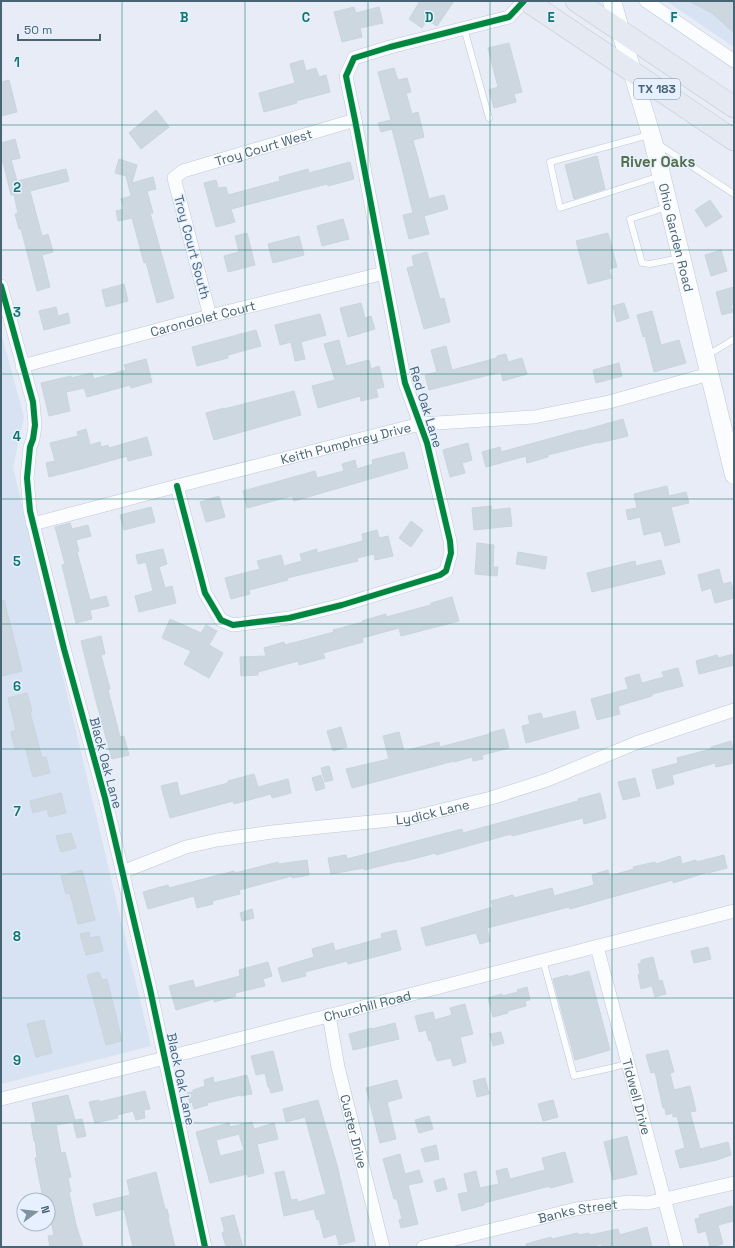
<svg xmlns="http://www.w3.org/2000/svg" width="735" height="1248" viewBox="0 0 735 1248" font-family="'Space Grotesk',sans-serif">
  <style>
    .residential { fill: #d7e2f2 }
    .building { fill: #cdd7e0; stroke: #c9d4df; fill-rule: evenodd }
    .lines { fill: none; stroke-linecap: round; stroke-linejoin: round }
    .lane-casing { stroke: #bfc9d2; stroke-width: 7 }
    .street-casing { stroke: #bfc9d2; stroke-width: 14 }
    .secondary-casing { stroke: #c1cad4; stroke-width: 19 }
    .primary-casing { stroke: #c0cad2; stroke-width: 22 }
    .lane { stroke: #fbfcfe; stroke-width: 6 }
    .street { stroke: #fbfcfe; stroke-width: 13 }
    .secondary { stroke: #fbfcfe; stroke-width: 18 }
    .primary { stroke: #e4e9f2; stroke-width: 21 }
    .cycleway-casing { stroke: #e7f0ff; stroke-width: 8 }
    .cycleway { stroke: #00873e; stroke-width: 6 }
    .grid { fill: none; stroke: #0f766e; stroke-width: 1; stroke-opacity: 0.55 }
    .labels { text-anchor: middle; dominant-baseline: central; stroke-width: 3; stroke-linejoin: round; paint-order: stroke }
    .shield { fill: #e7f0ff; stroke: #788d9d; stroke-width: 1 }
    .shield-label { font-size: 12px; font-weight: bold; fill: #486373 }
    .street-label { font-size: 13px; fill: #486373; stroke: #e7f0ff }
    .quarter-label { font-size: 15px; font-weight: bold; fill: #566f4a; stroke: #e7f0ff }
    .grid-label { font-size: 13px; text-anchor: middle; font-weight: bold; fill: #0f766e; stroke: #e7f0ff; stroke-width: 3; stroke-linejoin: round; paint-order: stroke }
  </style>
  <rect width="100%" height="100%" fill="#e7ecf6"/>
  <path class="residential" d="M666,1H734V47Z
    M1,333L24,417L13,467L151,1046L1,1084Z"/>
  <path class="building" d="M420,1H454L437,26L427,20L422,28L409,19Z
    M689,1H730L734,4V33L712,13Z
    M354,7L356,13L379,7L383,23L360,28L362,37L342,42L334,12Z
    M509,43L522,92L514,94L516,102L494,108L489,90L498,87L488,48Z
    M303,60L306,71L316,68L319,77L326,75L330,92L296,101L297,103L264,112L259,93L295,83L290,64Z
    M394,68L398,80L407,78L411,92L406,93L412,114L418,112L424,137L413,140L429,199L444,195L448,209L424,216L429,234L409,239L403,215L413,213L401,164L392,129L381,132L378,123L391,120L378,72Z
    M9,80L17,112L1,116V82Z
    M156,110L169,127L141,149L129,133Z
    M15,139L20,158L11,160L17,181L66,169L69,181L30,191L42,236L48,234L53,252L42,255L50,287L37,291L21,229H19L15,214L18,213L14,195H11L3,162L1,163V143Z
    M597,156L605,189L574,199L565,165Z
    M119,159L137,165L132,183L153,177L156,189L147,191L153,213H150L174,298L157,303L146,262L144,263L132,218L118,221L116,211L124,209L121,199L131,196L126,176L115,173Z
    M350,162L354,179L328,186L327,184L231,209L235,222L216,227L204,183L216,180L218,188L226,187L228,195L280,181L279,177L308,169L309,173Z
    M710,200L722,217L706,227L695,210Z
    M343,219L349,239L322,246L317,226Z
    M247,233L255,265L228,272L224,256L239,252L235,236Z
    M608,233L617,267L609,269L611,278L588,284L576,241Z
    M299,236L304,255L273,263L268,244Z
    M721,250L727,271L711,276L705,255Z
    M427,252L440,299L444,298L450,322L424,329L407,268L414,266L412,256Z
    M124,284L128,301L106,307L102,290Z
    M734,287V304L731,305L733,312L722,315L716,292Z
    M361,303L365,318L371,316L375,329L348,337L340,308Z
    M624,303L629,318L617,322L613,306Z
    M56,307L58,316L68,313L70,323L44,330L39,311Z
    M652,311L661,345L679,340L686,363L654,372L645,336L643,337L637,315Z
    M320,314L326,335L301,342L305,359L295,361L291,342L280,345L275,325Z
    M256,330L261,346L228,355V358L197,366L192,347Z
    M339,340L346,366L369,360L371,369L379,366L384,387L376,389L378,397L361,401L360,396L318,408L312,386L335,380L324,344Z
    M446,346L452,370L497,358V356L506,354L508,362L522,358L527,374L503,381L501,372L429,390L425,375L437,372L431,350Z
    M146,359L152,382L131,388L130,385L87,397L84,388L66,392L70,411L49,416L41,383L71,376V378L92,373L94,379L126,370L124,365Z
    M619,363L622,376L596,383L593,370Z
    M294,391L301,415L214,440L206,413L224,408V409Z
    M623,419L628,436L599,443V442L548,455V457L527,463L526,456L486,467L482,452L500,447L501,452L581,430V431Z
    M86,429L90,445L100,442L101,447L108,445L109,448L147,437L152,455L128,461L127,456L81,469L49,477L46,463L55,461L50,443L78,436L77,432Z
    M468,443L472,460L462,463L465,473L450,477L443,450Z
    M404,452L408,468L294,501L292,496L247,508L243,491L315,471L317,478L344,471L342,464L355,460L357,469L373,464L372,460Z
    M667,486L669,496L686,492L689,503L671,507L680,542L665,546L661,531L644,535L640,517L628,520L626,510L637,508L634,494Z
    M219,496L225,517L206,522L200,502Z
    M491,506L492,510L510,508L512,526L474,530L472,508Z
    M151,507L155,522L124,530L120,515Z
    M411,521L423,530L411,547L399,538Z
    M70,523L72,529L88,525L91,536L76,540L79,551L77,552L90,600L106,596L109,606L90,610L92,619L76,623L62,565L65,564L55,527Z
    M377,530L379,538L388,536L393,556L375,560L374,554L357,558L358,561L287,578L288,580L249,590L250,594L231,599L225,578L260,569L257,561L281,555L284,566L302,561L300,554L317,549V553L363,541L362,534Z
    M477,543L494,545L493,567H498L497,576L475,574Z
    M163,549L167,564L159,567L165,588L172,586L176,603L139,612L135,596L153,591L146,562L138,564L136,555Z
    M518,552L547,557L545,569L516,564Z
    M661,560L665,574L592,592L587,573L635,561L636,566Z
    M719,569L723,584L731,582L734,592V598L715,603L711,588L702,591L698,575Z
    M452,597L459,621L401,636L399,628L362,638L363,642L323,653L325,658L299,665L298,661L258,672V675L241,676L240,657L266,656L264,648L284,642L285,645L334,632L333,630L363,622L362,621L386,614V617L431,605V603Z
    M4,600L22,671L2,676L1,671V601Z
    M170,619L201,633L206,625L217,631L209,645L223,653L209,678L184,664L191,651L162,638Z
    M101,636L105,654L101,655L110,689L108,690L120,737L124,736L129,755L112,759L97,705L81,641Z
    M734,654V665L699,674L696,661L717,655L718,658Z
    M678,668L683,686L652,694V696L618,706L620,714L597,720L591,699L628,689L625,678L639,674L642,683L664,677L662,672Z
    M27,693L32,711L30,712L42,758L46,757L50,773L33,777L25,747L15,749L11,732L16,730L8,698Z
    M575,711L579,728L526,743L522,726L530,724L528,716L541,713L543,719Z
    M341,727L347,747L333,751L327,731Z
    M504,729L509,748L482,755L483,759L473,761L472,757L454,762V761L352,788L346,769L389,759L383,736L399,732L404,751L439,742L440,747L490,734L489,733Z
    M731,741L734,751V763L716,767L715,763L672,775L674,784L657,789L652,770L678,763L677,758L711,749V747Z
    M329,766L333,780L325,782L321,768Z
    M254,774L258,787L288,779L291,793L272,798L271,794L234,804L233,801L170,818L161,786L177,782L180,796L228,783V781Z
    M321,775L325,788L316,791L312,778Z
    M635,778L640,796L623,800L618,782Z
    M61,793L66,813L49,817L47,809L33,813L30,801Z
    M600,793L606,818L584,824L583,818L512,836L511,834L436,855V853L401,862V861L364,870V868L331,874L328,858L346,855L347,859L462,829L463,833L578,801V799Z
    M71,833L76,848L61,852L56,836Z
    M724,855L727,868L708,873V872L673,883V880L570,909L569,907L487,928L490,941L480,944L476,933L426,946L421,928L493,907L491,901L513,895L514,898L552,888L554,896L594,885L592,875L608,870L609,876L634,869L633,867L655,862L656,864L680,856L682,864L696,860L697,862Z
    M307,860L309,875L292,878V876L239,890L240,894L212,901L213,904L197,908L194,896L148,909L143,892L168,885L169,888L234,871L235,873L278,862L279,864Z
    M82,870L95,920L78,924L70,893L66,894L61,876Z
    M252,909L254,918L242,921L240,913Z
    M396,930L401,950L348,964L347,961L305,972L306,976L282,982L278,968L314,957L312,949L333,943L335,951L382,938L381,934Z
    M89,932L90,938L99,936L103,951L86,955L80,934Z
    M708,947L711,959L694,963L691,951Z
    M653,957L659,981L662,980L666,994L655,997L652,986L641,989L638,975L640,974L638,964L641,963V960Z
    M268,962L272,976L263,979L265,986L235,993L236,996L214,1002V999L176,1010L169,986L193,980L195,988L240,976L239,970Z
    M589,971L610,1050L575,1060L553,979L568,975V977Z
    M99,972L102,980L107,979L122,1041L106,1045L87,975Z
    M527,987L530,1000L525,1001L526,1006L507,1011L508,1013L493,1017L488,998L502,994V996L518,992L517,990Z
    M465,1004L473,1034L460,1037L466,1062L453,1066L451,1058L437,1061L436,1057H435L431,1041H429L426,1030L419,1032L415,1016L433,1012L435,1020L452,1015L450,1008Z
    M44,1020L52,1053L36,1057L27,1024Z
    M395,1023L399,1039L353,1050L349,1034L372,1028V1029Z
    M501,1032L504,1043L493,1046L490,1034Z
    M668,1050L674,1072L670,1073L674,1090L690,1086L696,1111L690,1112L700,1149L728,1142L731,1155L717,1160L680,1168L675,1151L685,1148L677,1116L673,1117V1113L666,1115L665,1108H663L655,1072L651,1073L646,1055Z
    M273,1051L283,1090L271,1093L269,1087H268L265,1073L256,1075L251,1056Z
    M247,1075L252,1094L240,1096V1095L207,1103L208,1105L194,1109L192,1102L190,1103L187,1093L193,1092V1090L205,1086L204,1080L213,1077L214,1083Z
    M485,1078L489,1094L477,1097L473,1081Z
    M397,1080L402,1098L387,1102L396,1139L380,1143L366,1088Z
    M145,1091L150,1109L144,1110L145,1118L136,1120L133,1111L117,1115L118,1118L95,1123L89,1102L99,1100V1102L107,1100Z
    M68,1095L75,1120L82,1119L86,1136L77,1138L73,1122L56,1125L61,1153L65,1152L71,1177L68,1178L71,1192H69L76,1225L83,1247H50L48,1236L54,1235L48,1208V1197L43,1198L35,1158L37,1157L35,1141H34L31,1123L36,1122L32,1103Z
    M318,1100L337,1165L355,1241L339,1245L336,1234L324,1238L319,1219L317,1220L314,1209L284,1216L275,1173L284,1171L291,1200L297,1199L298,1202L326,1194L305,1117L286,1122L283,1109Z
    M553,1100L558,1117L543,1121L538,1104Z
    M429,1116L433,1129L419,1133L415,1120Z
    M252,1122L254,1129L274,1123L278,1139L257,1144L264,1173L248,1177L247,1174L210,1183L196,1132L229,1123L230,1127ZM239,1134L244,1150L220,1156L216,1140Z
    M627,1136L637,1174L613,1180L604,1142Z
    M436,1145L439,1159L425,1162L421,1149Z
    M565,1152L573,1182L550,1188V1186L484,1203V1205L462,1211L458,1194L468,1192L464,1174L476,1171L480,1188L499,1184L496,1171L507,1168L510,1179L545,1170L542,1158Z
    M400,1154L405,1174L419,1170L423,1182L408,1185L418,1224L401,1228L399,1220L402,1219L397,1199H394L383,1159Z
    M156,1172L165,1209H167L169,1218H168L175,1247H133L124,1209L96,1216L93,1204L130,1195L127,1180Z
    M444,1178L447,1189L437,1192L434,1181Z
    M732,1206L733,1208H734V1221L718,1225L723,1244L710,1247L706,1231L698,1233L695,1219L700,1218L699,1215Z
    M234,1215L236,1223L243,1247H226L222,1233L224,1232V1228L221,1218Z
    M647,1227L652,1247H602L601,1244L591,1247H526V1244L551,1237L552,1239L578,1233L579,1235L589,1233L590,1235L618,1229L620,1235Z"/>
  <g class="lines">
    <g class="lane-casing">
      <path id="lane" d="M464,28L489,118
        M649,135L550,162L560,208L660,176
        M658,144L734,194
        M667,207L630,219L642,263L650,264L680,258
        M708,355L734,339
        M543,960L574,1076L615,1067L628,1063"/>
    </g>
    <g class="street-casing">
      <g id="street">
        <path d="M646,1L734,61"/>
        <path d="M1,286L33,402L35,425L33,439L30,447L27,478L30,511L64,649L105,798L150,989L205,1247"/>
        <path id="s1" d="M210,316L174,178L183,171L355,120"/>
        <path id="s2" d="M22,366L210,316L384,273"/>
        <path d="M177,486L205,593L221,620L233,625L289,618L342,605L440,575L446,571L451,553L450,541L427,443L405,383L355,120L346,76L354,58L390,47L509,17L524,1"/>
        <path id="s3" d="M33,524L177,486L420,424L534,417L609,402L709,374"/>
        <path id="s4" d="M122,872L186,847L217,840L272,832L410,818L491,798L547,780L636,743L734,710"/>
        <path id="s5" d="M597,947L677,1247"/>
        <path id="s6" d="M329,1015L338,1067L383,1247"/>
        <path id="s7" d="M1,1099L165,1058L734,911"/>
        <path id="s8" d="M423,1247L576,1209L629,1202L648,1203L734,1183"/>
      </g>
    </g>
    <g class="secondary-casing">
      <g id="secondary">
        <path id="s9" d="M612,1L632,71L653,141L734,475"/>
      </g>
    </g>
    <g class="primary-casing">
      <path id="primary" d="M527,1L734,140
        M576,1L734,107"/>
    </g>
    <use href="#lane" class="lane"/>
    <use href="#street" class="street"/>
    <use href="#secondary" class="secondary"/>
    <use href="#primary" class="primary"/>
    <g class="cycleway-casing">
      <path id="cycleway" d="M1,286L33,402L35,425L33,439L30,447L27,478L30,511L64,649L105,798L150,989L205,1247
        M177,486L205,593L221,620L233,625L289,618L342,605L440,575L446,571L451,553L450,541L427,443L405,383L355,120L346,76L354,58L390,47L509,17L524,1"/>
    </g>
    <use href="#cycleway" class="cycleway"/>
  </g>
  <path class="grid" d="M122,1V1247M245,1V1247M368,1V1247M490,1V1247M612,1V1247M1,125H734M1,250H734M1,374H734M1,499H734M1,624H734M1,749H734M1,874H734M1,998H734M1,1123H734"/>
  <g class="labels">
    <rect class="shield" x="634" y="79" width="46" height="20" rx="3"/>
    <g class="shield-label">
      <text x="657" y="89">TX 183</text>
    </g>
    <g class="street-label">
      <text stroke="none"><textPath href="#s1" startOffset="238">Troy Court West</textPath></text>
      <text stroke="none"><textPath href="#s9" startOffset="245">Ohio Garden Road</textPath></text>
      <text transform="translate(192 247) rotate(75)">Troy Court South</text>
      <text stroke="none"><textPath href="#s2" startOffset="187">Carondolet Court</textPath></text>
      <text transform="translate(426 407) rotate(73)">Red Oak Lane</text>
      <text stroke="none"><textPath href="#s3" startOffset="323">Keith Pumphrey Drive</textPath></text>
      <text transform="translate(106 763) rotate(75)">Black Oak Lane</text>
      <text stroke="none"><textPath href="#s4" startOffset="318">Lydick Lane</textPath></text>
      <text stroke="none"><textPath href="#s7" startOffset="378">Churchill Road</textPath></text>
      <text transform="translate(181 1079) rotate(78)">Black Oak Lane</text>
      <text stroke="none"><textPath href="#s5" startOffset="155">Tidwell Drive</textPath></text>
      <text stroke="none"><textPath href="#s6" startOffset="119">Custer Drive</textPath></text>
      <text stroke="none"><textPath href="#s8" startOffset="159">Banks Street</textPath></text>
    </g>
    <g class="quarter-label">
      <text x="658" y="161">River Oaks</text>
    </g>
  </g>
  <g class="grid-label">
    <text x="184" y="22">B</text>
    <text x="306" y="22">C</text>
    <text x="429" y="22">D</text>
    <text x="551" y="22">E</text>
    <text x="674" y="22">F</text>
    <text x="17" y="67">1</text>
    <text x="17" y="192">2</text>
    <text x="17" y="317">3</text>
    <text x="17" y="441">4</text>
    <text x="17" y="566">5</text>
    <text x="17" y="691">6</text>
    <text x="17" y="816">7</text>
    <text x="17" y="941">8</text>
    <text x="17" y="1065">9</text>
  </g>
  <rect width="735" height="1248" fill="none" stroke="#486373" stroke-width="4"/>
  <g transform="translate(36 1212) rotate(75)"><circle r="19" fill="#e7f0ff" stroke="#a7b8c7"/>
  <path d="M0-3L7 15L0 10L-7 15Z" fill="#8093a1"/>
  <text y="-6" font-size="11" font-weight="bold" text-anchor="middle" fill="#486373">N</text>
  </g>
  <path d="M18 34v6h82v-6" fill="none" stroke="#486373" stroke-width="2"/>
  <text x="24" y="34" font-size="12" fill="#486373" stroke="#e7f0ff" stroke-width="3" paint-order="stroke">50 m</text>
</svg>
